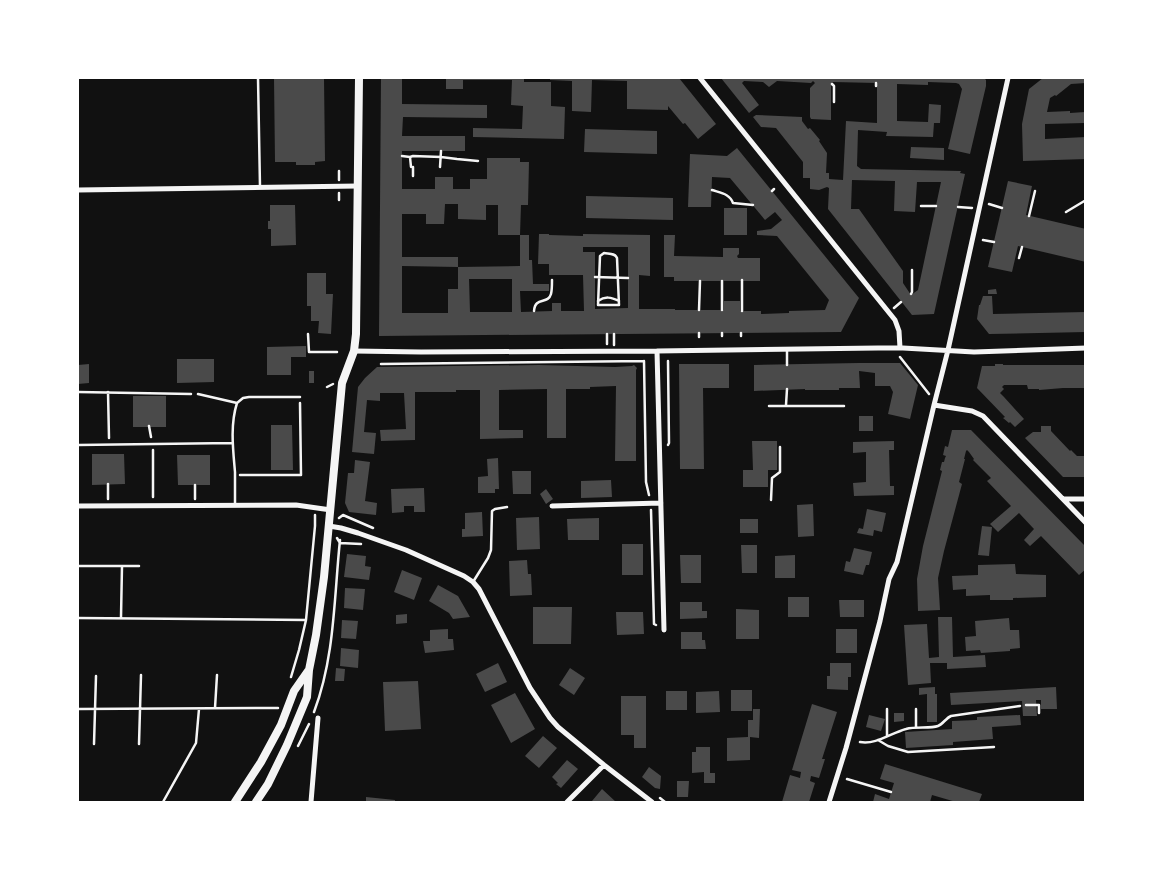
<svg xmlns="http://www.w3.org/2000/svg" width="1163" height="880" viewBox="0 0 1163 880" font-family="'Public Sans',sans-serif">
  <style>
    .building { fill: #4a4a4a; fill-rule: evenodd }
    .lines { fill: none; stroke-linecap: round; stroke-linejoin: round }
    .path { stroke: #f5f5f5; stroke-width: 2.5 }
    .service { stroke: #f5f5f5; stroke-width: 2.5 }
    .minor { stroke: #f5f5f5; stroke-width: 5 }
    .secondary { stroke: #f5f5f5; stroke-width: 8 }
  </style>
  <rect width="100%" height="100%" fill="#111"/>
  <path class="building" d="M274,78H324L325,161L315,162V165H296V162H275Z
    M381,78H402V104L487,105V118L403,117L402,136H465V151H402V189H435V177H453V189H470V179H487V158H520V162H529L528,205H521L520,235H498V205H486V220L458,219V204H445L444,224H426V214H402V257H458V267L402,266V313H448V289H458V267L520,266V235H529V260H532L533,284H549V291H520L521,312L552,311V303H561V311H584L583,275H549V264H538L539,234H549V235L583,236V234L650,235V276L639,275V309H675V310H724V301H740V311H761V314L789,313V311L825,310L829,300L777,236L757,235V231L771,229L782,220L775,212L765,220L730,178L712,177L711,207H688L690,154L727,156L737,148L859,298L841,332L379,336ZM583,247H628V308L595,309V252H583ZM469,279H512V312H470Z
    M431,78H524V82H551V106L565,107L564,139L473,137V128L522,129L523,106L511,105L512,80H463V89H446V79H431Z
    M550,78H679L716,124L698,139L685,123L683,124L668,106V110L627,109V81L592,80L591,112L572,111V81L550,80Z
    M721,78H984L986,80V86L970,154L948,149L962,89L959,84L956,83L928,82V85L897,84V121L928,122L929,104L941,105L940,123H934L933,137L886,136L887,132L858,130L857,166L861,169L961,171L960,173L965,174L934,314L912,315L828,209L829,188L827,187L819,190L810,189V178H803V162L776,128L761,127L753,117L756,115L802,117V121L808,129L810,128L820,140L819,141L827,153L826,173H829V179L843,180L846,121L877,123V83L833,82L831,86V120L811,119L810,117V88L815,83L813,81L811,83L777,81L769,87L763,82L744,81L742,83L759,105L749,113ZM852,180L895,181L894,211L915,212L917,182H941L918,290L911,295L903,283V271L859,209H851Z
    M1043,78H1086V83L1071,84L1056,96L1055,95L1050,98L1047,112L1070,111V113L1085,112V123L1045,124V139L1086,137V159L1023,161L1022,124L1029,89Z
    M585,129L657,131V154L584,152Z
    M911,147L944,148V160L910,158Z
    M1008,181L1032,186L1026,215L1086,229V262L1018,246L1012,272L988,267Z
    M586,196L673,198V220L586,218Z
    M270,205H295L296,245L271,246V229H268V221H270Z
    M724,208H747V235H724Z
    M664,235H675L674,256L723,257V248H739V254L737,256L738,258H760V281H674V277H664Z
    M307,273H326V294H333L331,334L318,333L319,321H311V306H307Z
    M996,289L997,294H988V290Z
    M983,296H992L993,314L1086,312V332L989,334L977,319L979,305H980Z
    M306,346V357H291V375H267V347Z
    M177,359H214V382L177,383Z
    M859,363H900L918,385L910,419L888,414L893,392L890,386H875V373L859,371L860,388H839V390H805V389L754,391V365Z
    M89,364V383L78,384V365Z
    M679,364H729V388H703L704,469H680Z
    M995,364H1003V365H1086V388H1063L1039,390V389H1028L1027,385H1004L1002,387L1004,389L1000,393L1004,397L1024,419L1015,427L1010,422L1009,423L1003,418L1005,417L977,388L982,366H995Z
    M539,365L615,367L632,366L634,365L637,368L636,370V461H615L616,386L590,387V389H566V438H547V389L499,390V430H523V438L480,439V390H456V392H415V440L381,441L380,430L406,429L404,393H380V401L367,400L364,432L376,433L374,454L352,452L358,387L365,378L377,367Z
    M309,371H314V383H309Z
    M133,396H166V427H133Z
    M859,416H873V431H859Z
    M271,425H292L293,470H271Z
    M1041,426H1051V431L1070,451L1071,450L1077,456H1086V477H1063L1025,438L1033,432H1041Z
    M952,430H971L1086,547V569L1079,575L1041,536L1030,546L1024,540L1034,529L1019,513L998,532L990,524L1011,506L987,481L991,478L973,460L974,459L969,452L967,450L966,451L964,459H965L959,482L962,484L944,551L938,578L940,610L918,611L917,579L923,546L942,471L940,470L942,462H944L945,458L946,456L943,455L945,446L948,447Z
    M752,441H777V470H768V487H743V470H753Z
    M894,441V450H889L890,486H894V495L854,496L853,483L866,482V452L853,453V442Z
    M92,454H124L125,484L92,485Z
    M177,455H210V485H178Z
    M498,458L499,489H495V493H478V477L488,476L487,459Z
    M355,460L370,462L365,501L377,503L376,515L349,512L345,503L348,473H354Z
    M512,471H531V494H513Z
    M611,480L612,497L581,498V481Z
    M424,488L425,512H414V506H404V512L392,513L391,489Z
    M546,489L553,499L546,504L540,494Z
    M813,504L814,536L798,537L797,505Z
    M867,509L886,513L882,532L874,530L873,536L857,533L859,528L863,529Z
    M482,512L483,536L462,537V529H465V513Z
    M539,517L540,549L517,550L516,518Z
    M599,518V540H568L567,519Z
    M740,519H758V533H740Z
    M982,526L992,527L989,556L978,555Z
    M622,544H643V575H622Z
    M741,545H757V573H742Z
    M854,548L872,552L869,565H866L863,575L844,571L846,561L850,562Z
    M347,554L366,556L365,566L371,567L369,580L344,577Z
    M680,555H701V583H681Z
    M795,555V578H775V556Z
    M527,560L528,574H531L532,595L510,596L509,561Z
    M1015,564L1016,574L1046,575V597L1013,598V600H990V595L966,596V589L953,590L952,576L978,575V565Z
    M402,570L422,578L414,600L394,592Z
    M438,585L458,596L470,617L453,619L449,613L429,601Z
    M345,588L365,589L363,610L344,608Z
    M788,597H809V617H788Z
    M839,600H864V617H840Z
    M680,602H702V611H707V618L680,619Z
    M533,607H572L571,644H533Z
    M736,609L759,610V639H736Z
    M616,612H643L644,634L617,635Z
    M407,614V623L396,624V615Z
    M938,617H952L953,657L985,655L986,667L947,669V663H930L931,683L908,685L904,625L927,624L929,658L939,657Z
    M1009,618L1010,630H1019L1020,648L1010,649V651L981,653L980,650L966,651L965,637L976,636L975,621Z
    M342,620L358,621L356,639L341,638Z
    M448,629V639H453L454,650L425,653L423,641H430V630Z
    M836,629H857V653H836Z
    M681,632H702V640H705L706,649H681Z
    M341,648L359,650L358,668L340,666Z
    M498,663L507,682L485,692L476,674Z
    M830,663H851V677H848V690L827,689V676H830Z
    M336,668L345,669L344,681H335Z
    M570,668L585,678L574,695L559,685Z
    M418,681L421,729L385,731L383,682Z
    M935,687V694H937V722H927V694L919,695V688Z
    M1056,687L1057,709H1041V700H1036L1037,716H1023L1022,701L951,705L950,693Z
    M731,690H752V711H731Z
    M666,691H687V710H666Z
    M719,691L720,712L696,713V692Z
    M515,693L535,729L511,743L491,705Z
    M621,696H646V748H634V735H621Z
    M812,704L837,712L822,759H825L819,778L811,776L810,781L815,783L809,802H782L790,775L800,778L801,772L792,770Z
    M753,709H760L759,738L750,737V760L727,761V738L748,737V720H753Z
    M894,713H904V721L894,722Z
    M869,715L885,719L881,731L866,727Z
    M1020,715L1021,725L992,727L993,739L953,742V745L906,748L905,732L952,729V721L977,720V717Z
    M543,736L557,748L539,768L525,756Z
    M696,747H710V773H715V783H704V772L692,773V752H696Z
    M567,760L578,769L561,788L556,784L558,783L552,777Z
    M885,764L982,794L979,802H956L932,795L930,802H873L875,794L889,799L894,783L880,779Z
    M649,767L661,776L660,789L655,788L642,777Z
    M677,781H689L688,797H677Z
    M602,789L616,802H594L592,801Z
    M366,797L395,800V802H366Z"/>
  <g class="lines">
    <path class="path" d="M832,84L834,86V102
      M876,86V83
      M402,156L410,157L411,167
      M410,157L413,156L441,157L457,159L478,161
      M440,167L441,151
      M413,176V167
      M339,180V171
      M712,190C721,193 730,194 733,203L753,205
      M772,191L774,189
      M339,193V200
      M989,204L1002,208
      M921,206H936
      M958,207L972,208
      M1066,212L1086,200
      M1029,216L1035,191
      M983,240L994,242
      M604,253C609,254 615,253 617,258L619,305H598L600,256Z
      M1019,258L1022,247
      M595,277L628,278
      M911,294L912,292V270
      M598,301C605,296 611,297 619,301
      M894,308L901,302
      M699,310L700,281
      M722,310V281
      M534,311C535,296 548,305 551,294C552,290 552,284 552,280
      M742,311V280
      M722,333V336
      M741,333V336
      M308,334L309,352H337
      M614,334V345
      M699,337V333
      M607,344V334
      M900,357L929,394
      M644,361L646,482L649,495
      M668,361L669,443L668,445
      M381,364L644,361
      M327,387L333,384
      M78,392L191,394
      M108,392L109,438
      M149,426L151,437
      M153,450V497
      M240,475H301L300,403
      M108,484V499
      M195,485V499
      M771,500L772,478L780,472V447
      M651,510L654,624L656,625
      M339,518L343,515L373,528
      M337,538L340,543L361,544
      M78,566H139
      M121,617L122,566
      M78,618L306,620
      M291,677L299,650L306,620L315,526V515
      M1026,705H1039V713
      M215,708L217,675
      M78,709L278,708
      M314,712C335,657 334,597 340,540
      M94,744L96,676
      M139,744L141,675
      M298,746L309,724
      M847,779L891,792
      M660,798L665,802
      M163,802L196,743L199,709"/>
    <path class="service" d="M258,78L260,187
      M787,365V349
      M198,394L237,403
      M786,405L787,389
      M769,406H844
      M78,445L232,443
      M235,504C235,493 235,483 235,472C233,449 230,425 237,403L243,398L249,397H300
      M473,582L488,558L491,550L492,511L495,509L507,507
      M916,709V727
      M887,736V709
      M878,740L888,746L908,752L994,747
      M860,742C876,745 891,733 906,729C916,726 930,729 938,726C943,724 946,718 951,716L1020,706"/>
    <path class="minor" d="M700,78L895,320L899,331L900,348
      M78,190L358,186
      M354,351L421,352L657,351L878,348H903L974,352L1086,348
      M657,351L664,630
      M934,405L972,411L983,416L1086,523
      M1064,499H1086
      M78,506L296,505L331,510
      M552,506L661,503
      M329,526L341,528L358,533L406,550L464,576L473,582L479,589L530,688L550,718L558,727L604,765L652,802
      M311,802L318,718
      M567,802L604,765
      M829,802L846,748L880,621L889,579L897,562L934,405L948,350L1008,78"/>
    <path class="secondary" d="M235,802L261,762L281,725L294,691L308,671
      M256,802L268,784L287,745L307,697L309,670L316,635L324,577L342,383L354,351L356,334L359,78"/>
  </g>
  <rect width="1163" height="880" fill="none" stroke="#ffffff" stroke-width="158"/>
</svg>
